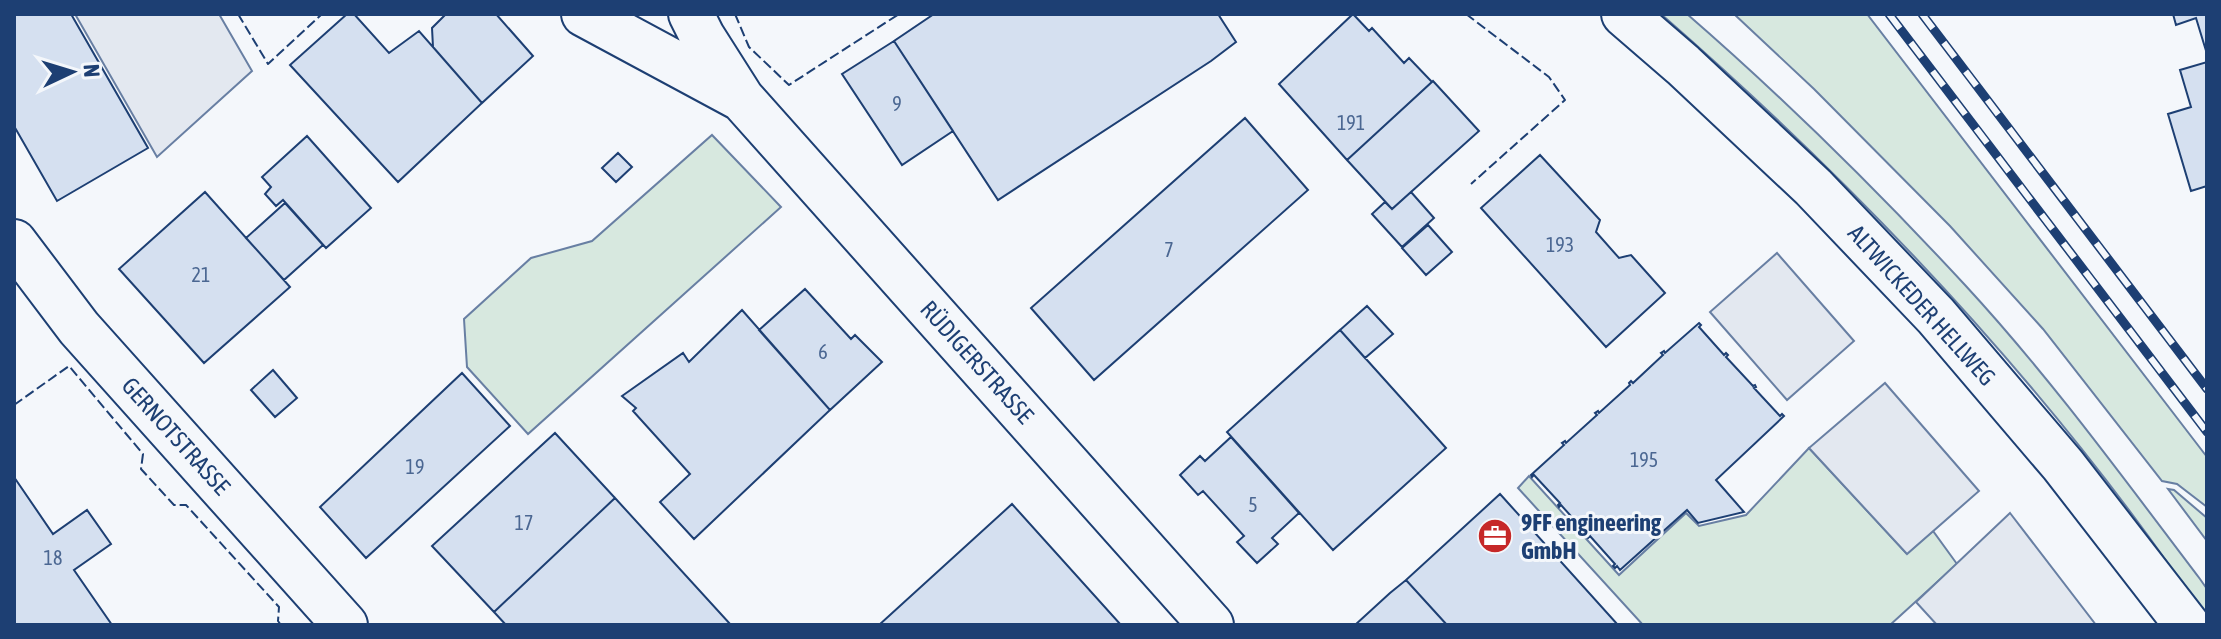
<svg xmlns="http://www.w3.org/2000/svg" width="2221" height="639" viewBox="0 0 2221 639" font-family="'Asap Condensed',sans-serif">
  <style>
    .green { fill: #d7e8df; stroke: #687fa3; stroke-width: 2 }
    .parking { fill: #e3e8f0; stroke: #687fa3; stroke-width: 2 }
    .building { fill: #d5e0f0; stroke: #1d3f73; stroke-width: 2 }
    .lines { fill: none; stroke-linecap: round; stroke-linejoin: round }
    .minor-casing { stroke: #1d3f73; stroke-width: 48 }
    .major-casing { stroke: #1d3f73; stroke-width: 48 }
    .minor { stroke: #f4f7fb; stroke-width: 44 }
    .major { stroke: #f4f7fb; stroke-width: 44 }
    .rail-casing { stroke: #1d3f73; stroke-width: 9 }
    .rail { stroke: #f4f7fb; stroke-width: 6; stroke-dasharray: 18; stroke-linecap: butt }
    .fence { stroke: #1d3f73; stroke-width: 2; stroke-dasharray: 10 4; stroke-linecap: butt }
    .labels { text-anchor: middle; dominant-baseline: central; stroke-width: 6; stroke-linejoin: round; paint-order: stroke }
    .number-label { font-size: 20px; fill: #4b6792 }
    .street-label { font-size: 24px; fill: #1d3f73; stroke: #f4f7fb }
    .poi-label { font-size: 24px; font-weight: bold; fill: #1d3f73; stroke: #f4f7fb; text-anchor: start }
  </style>
  <rect width="100%" height="100%" fill="#f4f7fb"/>
  <path class="green" d="M1661,14H1687C1785,99 1877,190 1965,285C2050,377 2124,479 2200,579L2207,589V620C2055,393 1866,193 1661,14Z
    M1734,14H1867L2207,457V507L2177,484L2162,481L2043,329L1950,226L1814,89Z
    M712,135L781,207L528,434L467,367L464,319L531,258L592,241Z
    M1809,448L1906,553L1933,531L1957,564L1890,625H1643L1518,488L1529,476L1619,575L1686,513L1699,526L1746,515Z
    M2168,489L2174,490L2207,518V541Z"/>
  <path class="parking" d="M75,14H219L252,71L157,157Z
    M1777,253L1854,341L1787,400L1710,312Z
    M1885,383L1979,491L1907,554L1809,448Z
    M2010,513L2096,625H1937L1916,602Z"/>
  <path class="building" d="M14,14H71L148,148L57,201L14,126Z
    M347,14H354L389,53L419,31L482,103L398,182L290,65Z
    M446,14H496L533,56L482,103L433,47L432,28Z
    M934,14H1218L1236,42L1211,61L998,200L894,41Z
    M1353,14L1369,31L1372,28L1404,63L1409,58L1432,82L1347,160L1279,84Z
    M2173,14H2207V54L2196,18L2176,25Z
    M894,41L953,131L902,165L842,74Z
    M2207,62V186L2191,191L2168,114L2191,107L2180,70Z
    M1433,81L1479,131L1392,209L1347,160Z
    M1245,118L1308,190L1094,380L1031,308Z
    M307,136L371,208L326,248L283,200L276,206L265,194L271,187L262,177Z
    M618,153L632,167L616,182L602,168Z
    M1540,155L1600,220L1596,232L1619,258L1631,255L1665,293L1606,347L1481,208Z
    M205,192L290,287L204,363L119,269Z
    M1411,192L1434,218L1402,247L1372,214L1385,202L1392,209Z
    M285,203L323,245L284,280L246,238Z
    M1428,225L1452,252L1426,275L1402,248Z
    M805,289L851,339L855,335L882,362L830,410L759,330Z
    M1367,306L1393,334L1365,358L1340,330Z
    M742,310L830,410L694,539L660,502L690,474L633,411L636,408L622,396L683,353L689,362Z
    M1699,323L1701,325L1699,327L1724,355L1726,353L1728,355L1726,357L1753,386L1755,385L1756,387L1754,388L1780,416L1782,414L1784,416L1716,480L1744,512L1698,523L1687,510L1620,570L1617,566L1615,568L1613,566L1615,564L1590,536L1588,538L1586,536L1588,535L1561,505L1559,507L1558,505L1560,503L1534,475L1532,477L1531,475L1564,445L1562,443L1565,441L1566,443L1597,415L1595,413L1598,411L1599,413L1630,385L1629,383L1631,381L1633,383L1663,355L1661,353L1664,351L1665,353Z
    M1340,330L1446,448L1333,550L1227,432Z
    M273,370L297,398L275,417L251,390Z
    M462,373L510,426L366,558L320,507Z
    M555,433L615,498L494,612L432,546Z
    M1231,437L1299,513L1272,538L1278,544L1257,563L1237,542L1244,536L1203,491L1198,495L1180,475L1200,456L1205,461Z
    M14,477L53,534L87,510L111,544L74,570L112,625H14Z
    M1500,494L1618,625H1447L1406,580Z
    M615,498L731,625H506L494,612Z
    M1012,504L1121,625H879Z
    M1406,580L1447,625H1355L1390,593Z"/>
  <g class="lines">
    <g class="minor-casing">
      <path id="minor" d="M584,14L740,98
        M691,14L702,36L742,99L1211,625
        M14,242L79,328L345,625"/>
    </g>
    <g class="major-casing">
      <path id="major" d="M1624,14L1683,65L1813,187L1936,316L2063,465L2187,625"/>
    </g>
    <use href="#minor" class="minor"/>
    <use href="#major" class="major"/>
    <g class="rail-casing">
      <path id="rail" d="M1889,14L2207,432
        M1922,14L2207,389"/>
    </g>
    <use href="#rail" class="rail"/>
    <path class="fence" d="M238,14L268,64L322,14
      M735,14L749,47L789,85L899,14
      M1466,14L1549,77L1565,100L1471,184
      M14,405L69,366L143,454L141,469L174,505H186L279,607L278,621L281,625"/>
  </g>
  <defs>
    <g id="office-disc" transform="scale(1.8)"><circle r="9.5" fill="#c62828" stroke="#f4f7fb"/><path d="M-6-3h4V-5.5h4V-3h4V5H-6ZM-1-4.5V-3h2v-1.5ZM-6 0V1H6V0Z" fill="#fff"/></g>
  </defs>
  <g fill-rule="evenodd">
    <use href="#office-disc" x="1495" y="536"/>
  </g>
  <g class="labels">
    <g class="number-label">
      <text x="897" y="103">9</text>
      <text x="1351" y="122">191</text>
      <text x="1560" y="244">193</text>
      <text x="1169" y="249">7</text>
      <text x="201" y="274">21</text>
      <text x="823" y="351">6</text>
      <text x="1644" y="459">195</text>
      <text x="415" y="466">19</text>
      <text x="1253" y="504">5</text>
      <text x="524" y="522">17</text>
      <text x="53" y="557">18</text>
    </g>
    <g class="street-label">
      <text transform="translate(1922 305) rotate(48)">ALTWICKEDER HELLWEG</text>
      <text transform="translate(977 362) rotate(48)">RÜDIGERSTRASSE</text>
      <text transform="translate(176 436) rotate(48)">GERNOTSTRASSE</text>
    </g>
    <g class="poi-label">
      <text x="1521" y="522">9FF engineering<tspan x="1521" dy="28">GmbH</tspan></text>
    </g>
  </g>
  <rect width="2221" height="639" fill="none" stroke="#1d3f73" stroke-width="32"/>
  <g transform="translate(72 72) rotate(86)" stroke="#f4f7fb" stroke-width="6" paint-order="stroke">
  <path d="M0-6L14 30L0 20L-14 30Z" fill="#1d3f73"/>
  <text y="-12" font-size="22" font-weight="bold" text-anchor="middle" fill="#1d3f73">N</text>
  </g>
</svg>
